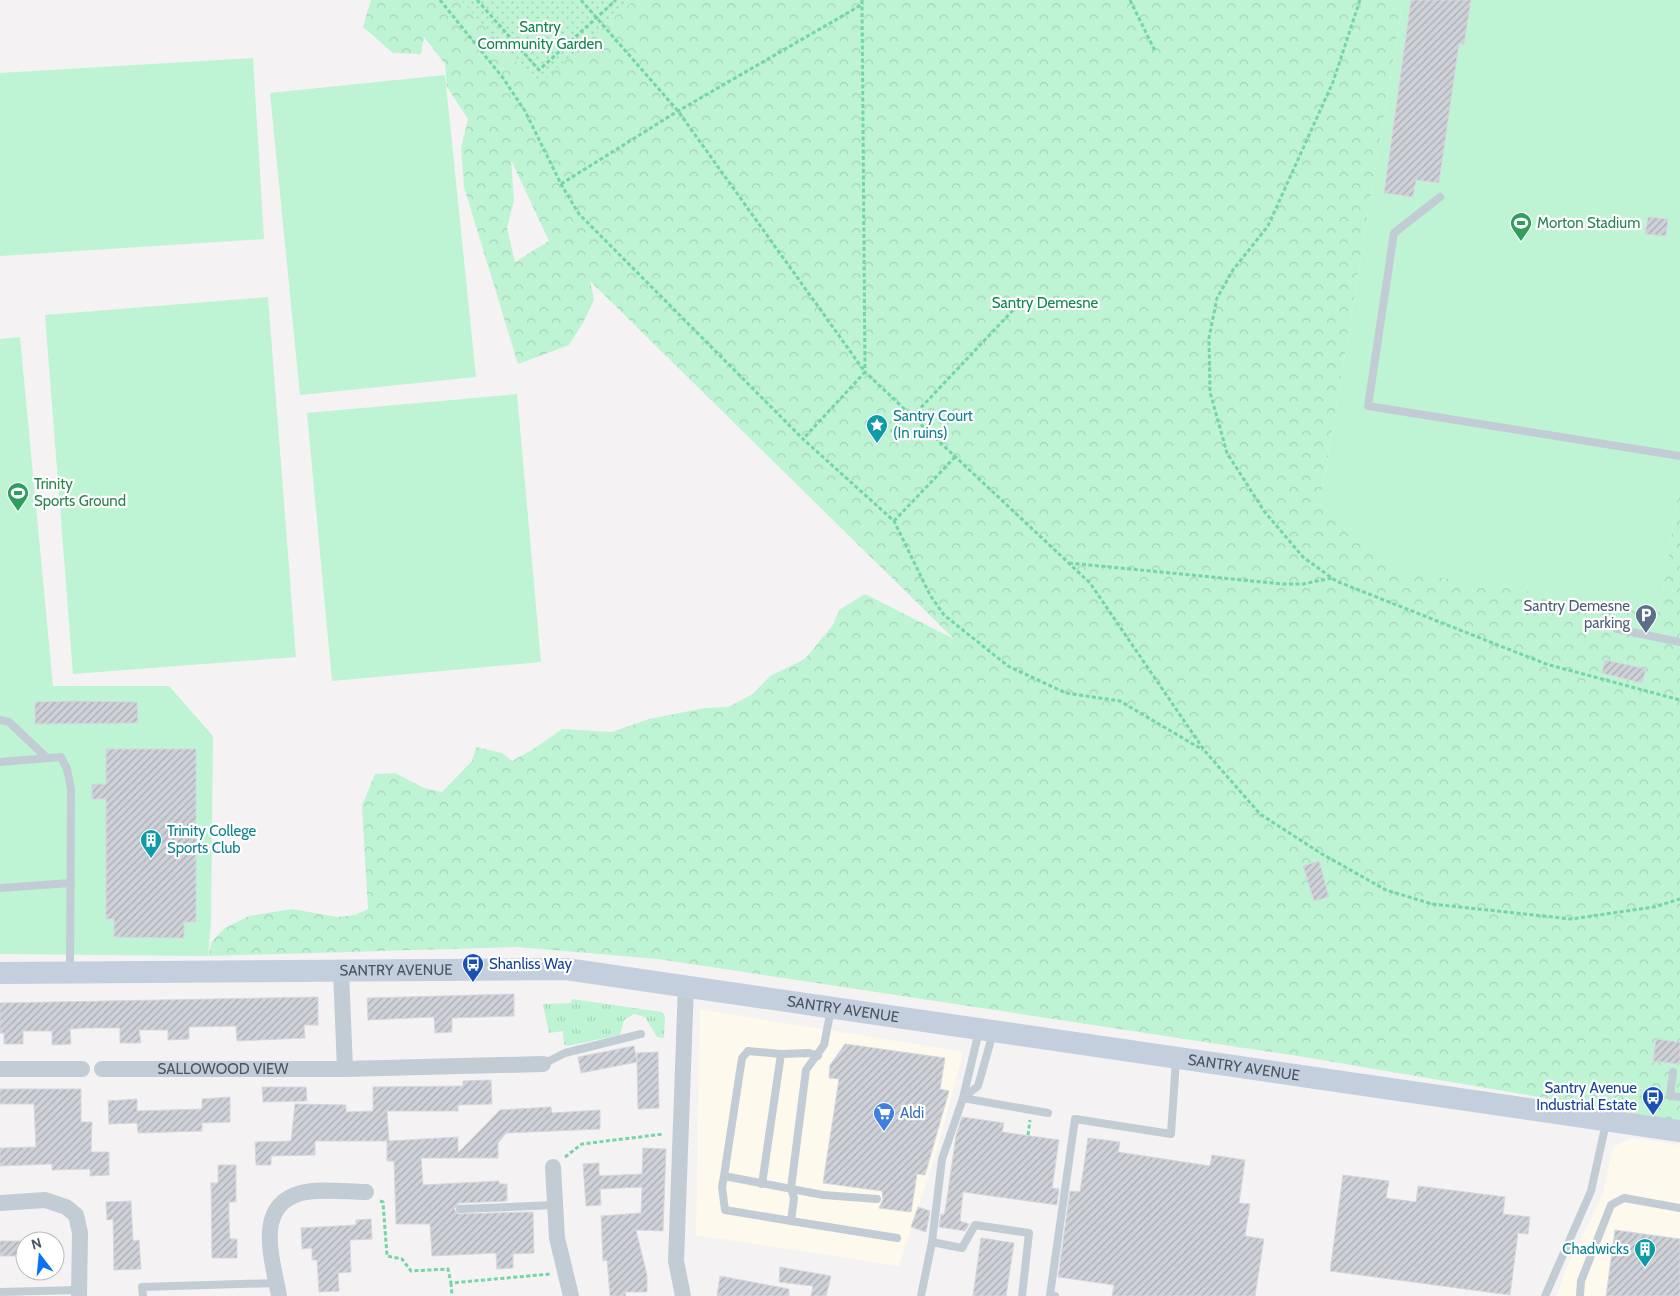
<svg xmlns="http://www.w3.org/2000/svg" width="1680" height="1296" viewBox="0 0 1680 1296" font-family="Cabin,sans-serif">
  <style>
    .commercial { fill: #fef9ed }
    .grass { fill: url(#grass-tufts) }
    .forest { fill: url(#forest-crowns); fill-rule: evenodd }
    .garden { fill: url(#garden-dots) }
    .pitch { fill: #bef4d3 }
    .building { fill: url(#building-hatch); stroke: #d6d8de }
    .lines { fill: none; stroke-linecap: round; stroke-linejoin: round }
    .path { stroke: #72d6a6; stroke-width: 3; stroke-dasharray: 4 2.5; stroke-linecap: butt }
    .lane { stroke: #c2ccd5; stroke-width: 8 }
    .street { stroke: #c2ccd5; stroke-width: 16 }
    .secondary { stroke: #c3cfdc; stroke-width: 22 }
    .labels { text-anchor: middle; dominant-baseline: central; stroke-width: 4.5; stroke-linejoin: round; paint-order: stroke }
    .park-label { font-size: 15px; fill: #0f874b; stroke: #fff }
    .leisure-label { font-size: 15px; fill: #27864d; stroke: #fff; text-anchor: start }
    .culture-label { font-size: 15px; fill: #0d838f; stroke: #fff; text-anchor: start }
    .service-label { font-size: 15px; fill: #4e5e75; stroke: #fff; text-anchor: end }
    .transit-label { font-size: 15px; fill: #164399; stroke: #fff; text-anchor: start }
    .street-label { font-size: 15px; fill: #485562; stroke: #fff }
    .shop-label { font-size: 15px; fill: #366cbe; stroke: #fff; text-anchor: start }
  </style>
  <defs>
    <pattern id="grass-tufts" width="24" height="20" patternUnits="userSpaceOnUse" patternTransform="scale(1.25)"><rect width="24" height="20" fill="#bef4d3"/><path d="M3 7l-1-3M5 7V3M7 7l1-3M15 17l-1-3M17 17v-4M19 17l1-3" fill="none" stroke="#a5d3b8"/></pattern>
    <pattern id="forest-crowns" width="20" height="18" patternUnits="userSpaceOnUse" patternTransform="scale(1.25)"><rect width="20" height="18" fill="#bef4d3"/><path d="M2 6a3 3 0 1 1 6 0M12 15a3 3 0 1 1 6 0" fill="none" stroke="#a5d3b8"/></pattern>
    <pattern id="garden-dots" width="8" height="8" patternUnits="userSpaceOnUse" patternTransform="scale(1.25)"><rect width="8" height="8" fill="#bef4d3"/><path d="M2 2h.1M6 6h.1" fill="none" stroke="#a5d3b8" stroke-width="1.8" stroke-linecap="round"/></pattern>
    <pattern id="building-hatch" width="6" height="6" patternUnits="userSpaceOnUse" patternTransform="scale(1.25)"><rect width="6" height="6" fill="#ced1d8"/><path d="M-1 1l2-2M0 6l6-6M5 7l2-2" fill="none" stroke="#a9acb3"/></pattern>
  </defs>
  <rect width="100%" height="100%" fill="#f4f2f2"/>
  <path class="commercial" d="M700,1009L963,1052L936,1154L899,1266L696,1235Z
    M1632,1138L1680,1145V1296H1557L1565,1271L1602,1197L1613,1147Z"/>
  <path class="grass" d="M572,999L662,1012L665,1016L664,1038L657,1037L645,1017L634,1014L624,1020L620,1035L567,1046L564,1044L563,1031L549,1033L543,1004L571,1003Z"/>
  <path class="forest" d="M371,0H1403L1321,499L1659,612L1680,484V1121L1304,1057L658,959L517,947L208,956L212,941L225,928L249,916L292,909L337,917L355,915L368,909L362,806L375,774L395,773L424,788L442,792L472,761L476,747L502,753L512,761L535,748L562,729L612,732L649,719L705,708L728,707L753,694L770,676L805,659L833,625L839,610L865,594L954,639L590,281L594,300L584,321L569,345L518,364L464,187L461,148L468,119L447,87L445,64L424,37L421,54L393,53L363,27ZM511,160L549,241L515,262L507,228L514,200Z"/>
  <path class="garden" d="M461,0H634L537,86Z"/>
  <path class="pitch" d="M1403,0H1680V484L1659,612L1398,571L1321,499Z
    M253,58L264,239L0,256V73Z
    M445,75L476,377L300,395L270,93Z
    M268,297L296,657L73,674L45,315Z
    M20,337L53,686H169L213,736L211,922L208,956L0,954V339Z
    M517,394L541,662L332,681L307,413Z"/>
  <path class="building" d="M1411,0H1471L1464,44H1459L1439,183L1416,180L1413,197L1384,193Z
    M1648,217L1668,219L1666,236L1645,234Z
    M1605,660L1646,669L1642,683L1602,673Z
    M74,701L137,702L138,723L35,724V702Z
    M106,749H196V922H184V938L114,937V919H106V799H92V784H106Z
    M1319,861L1329,897L1314,901L1303,866Z
    M514,994V1016L452,1018V1032L435,1033L434,1017L368,1020L367,998Z
    M318,997V1025H304L305,1038L237,1041L236,1026L189,1027V1039L168,1040V1030H139L141,1043H120V1028H85L70,1029L71,1044L52,1045V1031H23V1044H4V1033H0V1003Z
    M1656,1039L1680,1042V1064L1653,1061Z
    M845,1044L945,1058L940,1089L949,1091L925,1175L917,1174L911,1212L879,1208L883,1200L882,1191L823,1183L839,1079L829,1078L830,1065Z
    M634,1046L637,1062V1053L658,1052L659,1108L638,1109L637,1062L581,1073L578,1057Z
    M491,1080L492,1104L458,1105V1111H387L389,1141L458,1137V1153L500,1110L551,1107L552,1113L600,1110V1129L506,1133L498,1143V1158H421L423,1185L499,1181V1184H507V1201L459,1203L454,1209L458,1214L533,1212L534,1253L513,1254V1268L497,1269L496,1253L432,1256L430,1224H396L394,1161H387V1141H315V1155L271,1156V1165H256L255,1142L291,1141L295,1104L346,1105V1112L373,1111V1087L463,1086V1081Z
    M262,1087H306L307,1101L263,1102Z
    M0,1089H81V1122H92L91,1152H109V1175L90,1176V1169L52,1170V1164L0,1166V1148L36,1147L34,1104H0Z
    M230,1097V1122L202,1123V1131L138,1133L137,1123L109,1124L108,1101L137,1099V1111L202,1109V1099Z
    M962,1117L1004,1123L1002,1132L1059,1140L1052,1188L1059,1189L1057,1205L963,1192L960,1221L969,1224L965,1231L939,1227L941,1214L944,1215L946,1205L956,1136Z
    M1088,1138L1120,1142L1118,1152L1210,1166L1212,1155L1245,1160L1239,1203L1250,1204L1245,1236L1264,1239L1255,1296H1112L1114,1285L1058,1277L1070,1191L1080,1192Z
    M643,1148L666,1149L663,1231L636,1230L647,1275V1292H625L626,1296H610L607,1260L603,1261L601,1216L641,1213L642,1187L600,1189L601,1205L586,1206L583,1164L599,1163V1176L642,1174Z
    M218,1165H236V1202H229V1220L230,1239H237V1258H212L211,1183H218Z
    M1343,1175L1389,1181L1386,1198L1416,1202L1418,1186L1505,1197L1503,1214L1530,1217L1528,1234L1518,1233L1510,1295L1330,1271Z
    M131,1201L133,1241L139,1240L141,1269L114,1270L113,1219L107,1220L106,1202Z
    M918,1207L930,1211L926,1232L911,1227Z
    M371,1219L372,1239L350,1240L351,1272L338,1273L339,1291L319,1292L317,1260H312V1248L302,1249L301,1228L356,1225V1220Z
    M1615,1230L1680,1239V1296H1606Z
    M981,1238L1014,1243L1006,1296H973Z
    M0,1241H25V1256H0Z
    M780,1267L831,1276L826,1296H811L813,1286L779,1282Z
    M720,1276L789,1289V1296H717Z"/>
  <g class="lines">
    <path class="path" d="M440,0L503,78L525,111L561,184L579,214L803,439L894,521L930,595L944,615L1008,666L1066,693L1120,701L1203,750
      M477,0L539,70L616,0
      M581,0L678,111L865,372L803,439
      M862,0L865,372L1090,583L1204,750L1260,814L1322,854L1386,890L1432,904L1571,919L1654,907L1680,899
      M1130,0L1155,51
      M1360,0L1333,82L1268,226L1233,270L1217,298L1209,338L1210,392L1227,453L1264,511L1303,557L1336,581L1546,664L1680,700
      M561,184L678,111L863,4
      M912,417L1016,307
      M891,432L908,414
      M894,521L955,457
      M1069,563L1283,584H1303L1332,578
      M1028,1135L1030,1120
      M565,1157L582,1144L664,1134
      M380,1201L383,1202L387,1256L402,1259L411,1271L448,1269L451,1283L550,1274
      M451,1283L452,1296"/>
    <path class="lane" d="M1440,197L1394,233L1368,406L1680,456
      M1617,629L1680,642
      M0,720L9,722L47,758
      M0,762L61,757L67,769L71,789L70,970
      M0,888L71,883
      M831,1009L824,1045L806,1070L791,1188L794,1198L791,1221L897,1238
      M979,1031L963,1098L978,1086L993,1033
      M543,1064L565,1053L641,1034
      M1673,1072L1670,1096L1680,1097
      M724,1176L742,1058L748,1051L781,1054
      M762,1184L781,1054L809,1053L818,1056
      M460,1209L555,1205
      M791,1221L725,1210L722,1187L724,1176L823,1195L877,1199
      M932,1242L962,1248L975,1225L1029,1233L1022,1296
      M0,1292L79,1290
      M143,1296L142,1287L277,1283
      M921,1296L932,1242L942,1159L963,1098L1048,1113
      M1055,1296L1050,1295L1075,1119L1171,1134L1176,1060
      M1545,1296L1591,1191L1606,1123
      M1580,1296L1581,1281L1611,1205L1624,1198L1680,1208"/>
    <g class="street">
      <path d="M341,971L345,1069"/>
      <path d="M0,1069H82"/>
      <path id="s1" d="M102,1069H345L543,1064"/>
      <path d="M553,1167L557,1238L571,1296"/>
      <path d="M0,1203L45,1200L66,1207L76,1215L80,1233L79,1296"/>
      <path d="M279,1296C273,1261 253,1206 301,1193C318,1188 348,1192 366,1192"/>
      <path d="M683,1296L676,1261L686,985"/>
    </g>
    <path class="secondary" id="s2" d="M0,973L566,969L1680,1131"/>
  </g>
  <defs>
    <g id="stadium-pin" transform="scale(1.125)"><path d="M0 17L-7.5 6A9.5 9.5 0 1 1 7.5 6Z" fill="#2e9e5b" stroke="#fff"/><path d="M0-5a6.5 5 0 1 0 0 10a6.5 5 0 1 0 0-10ZM-3.5-1.8h7v3.6h-7Z" fill="#fff"/></g>
    <g id="sight-pin" transform="scale(1.125)"><path d="M0 17L-7.5 6A9.5 9.5 0 1 1 7.5 6Z" fill="#0f9aa8" stroke="#fff"/><path d="M0-6L1.8-2.2L6-1.7L2.9 1.2L3.7 5.4L0 3.3L-3.7 5.4L-2.9 1.2L-6-1.7L-1.8-2.2Z" fill="#fff"/></g>
    <g id="parking-pin" transform="scale(1.125)"><path d="M0 17L-7.5 6A9.5 9.5 0 1 1 7.5 6Z" fill="#5c6f8a" stroke="#fff"/><path d="M-3.5-5.5H1a3.5 3.5 0 0 1 0 7H-1V5.5H-3.5ZM-1-3.4V-.6H.8a1.4 1.4 0 0 0 0-2.8Z" fill="#fff"/></g>
    <g id="building-pin" transform="scale(1.125)"><path d="M0 17L-7.5 6A9.5 9.5 0 1 1 7.5 6Z" fill="#0f9aa8" stroke="#fff"/><path d="M-4-6H4V6H1V3H-1V6H-4ZM-2.5-4.3h1.7v1.8h-1.7ZM.8-4.3h1.7v1.8H.8ZM-2.5-1h1.7V.8h-1.7ZM.8-1h1.7V.8H.8Z" fill="#fff"/></g>
    <g id="bus-pin" transform="scale(1.125)"><path d="M0 17L-7.5 6A9.5 9.5 0 1 1 7.5 6Z" fill="#1a4fb4" stroke="#fff"/><path d="M-5-6H5V4H4V6H2V4H-2V6H-4V4H-5ZM-3.5-4V0h7V-4ZM-3.5 1.2v1.5H-2V1.2ZM2 1.2v1.5H3.5V1.2Z" fill="#fff"/></g>
    <g id="supermarket-pin" transform="scale(1.125)"><path d="M0 17L-7.5 6A9.5 9.5 0 1 1 7.5 6Z" fill="#3f7fe0" stroke="#fff"/><path d="M-6-5.5h2.5l.6 2H6L4.5 2H-2.5L-4.4-4H-6ZM-1.5 3.2a1.3 1.3 0 1 0 .1 0ZM3 3.2a1.3 1.3 0 1 0 .1 0Z" fill="#fff"/></g>
  </defs>
  <g fill-rule="evenodd">
    <use href="#stadium-pin" x="1521" y="223"/>
    <use href="#sight-pin" x="877" y="425"/>
    <use href="#stadium-pin" x="18" y="493"/>
    <use href="#parking-pin" x="1646" y="615"/>
    <use href="#building-pin" x="151" y="840"/>
    <use href="#bus-pin" x="473" y="964"/>
    <use href="#bus-pin" x="1653" y="1097"/>
    <use href="#supermarket-pin" x="884" y="1113"/>
    <use href="#building-pin" x="1645" y="1249"/>
  </g>
  <g class="labels">
    <g class="park-label">
      <text x="540" y="27">Santry<tspan x="540" dy="17">Community Garden</tspan></text>
      <text x="1045" y="303">Santry Demesne</text>
    </g>
    <g class="leisure-label">
      <text x="1537" y="223">Morton Stadium</text>
      <text x="34" y="484">Trinity<tspan x="34" dy="17">Sports Ground</tspan></text>
    </g>
    <g class="culture-label">
      <text x="893" y="416">Santry Court<tspan x="893" dy="17">(In ruins)</tspan></text>
      <text x="167" y="831">Trinity College<tspan x="167" dy="17">Sports Club</tspan></text>
      <text x="1629" y="1249" text-anchor="end">Chadwicks</text>
    </g>
    <g class="service-label">
      <text x="1630" y="606">Santry Demesne<tspan x="1630" dy="17">parking</tspan></text>
    </g>
    <g class="transit-label">
      <text x="489" y="964">Shanliss Way</text>
      <text x="1637" y="1088" text-anchor="end">Santry Avenue<tspan x="1637" dy="17">Industrial Estate</tspan></text>
    </g>
    <g class="street-label">
      <text stroke="none"><textPath href="#s2" startOffset="396">SANTRY AVENUE</textPath></text>
      <text stroke="none"><textPath href="#s2" startOffset="846">SANTRY AVENUE</textPath></text>
      <text stroke="none"><textPath href="#s2" startOffset="1251">SANTRY AVENUE</textPath></text>
      <text stroke="none"><textPath href="#s1" startOffset="121">SALLOWOOD VIEW</textPath></text>
    </g>
    <g class="shop-label">
      <text x="900" y="1113">Aldi</text>
    </g>
  </g>
  <g transform="translate(40 1256) rotate(344)"><circle r="24" fill="#ffffff" stroke="#b6bbc0"/>
  <path d="M0-4L9 19L0 12L-9 19Z" fill="#0970f7"/>
  <text y="-8" font-size="14" font-weight="bold" text-anchor="middle" fill="#485562">N</text>
  </g>
</svg>
